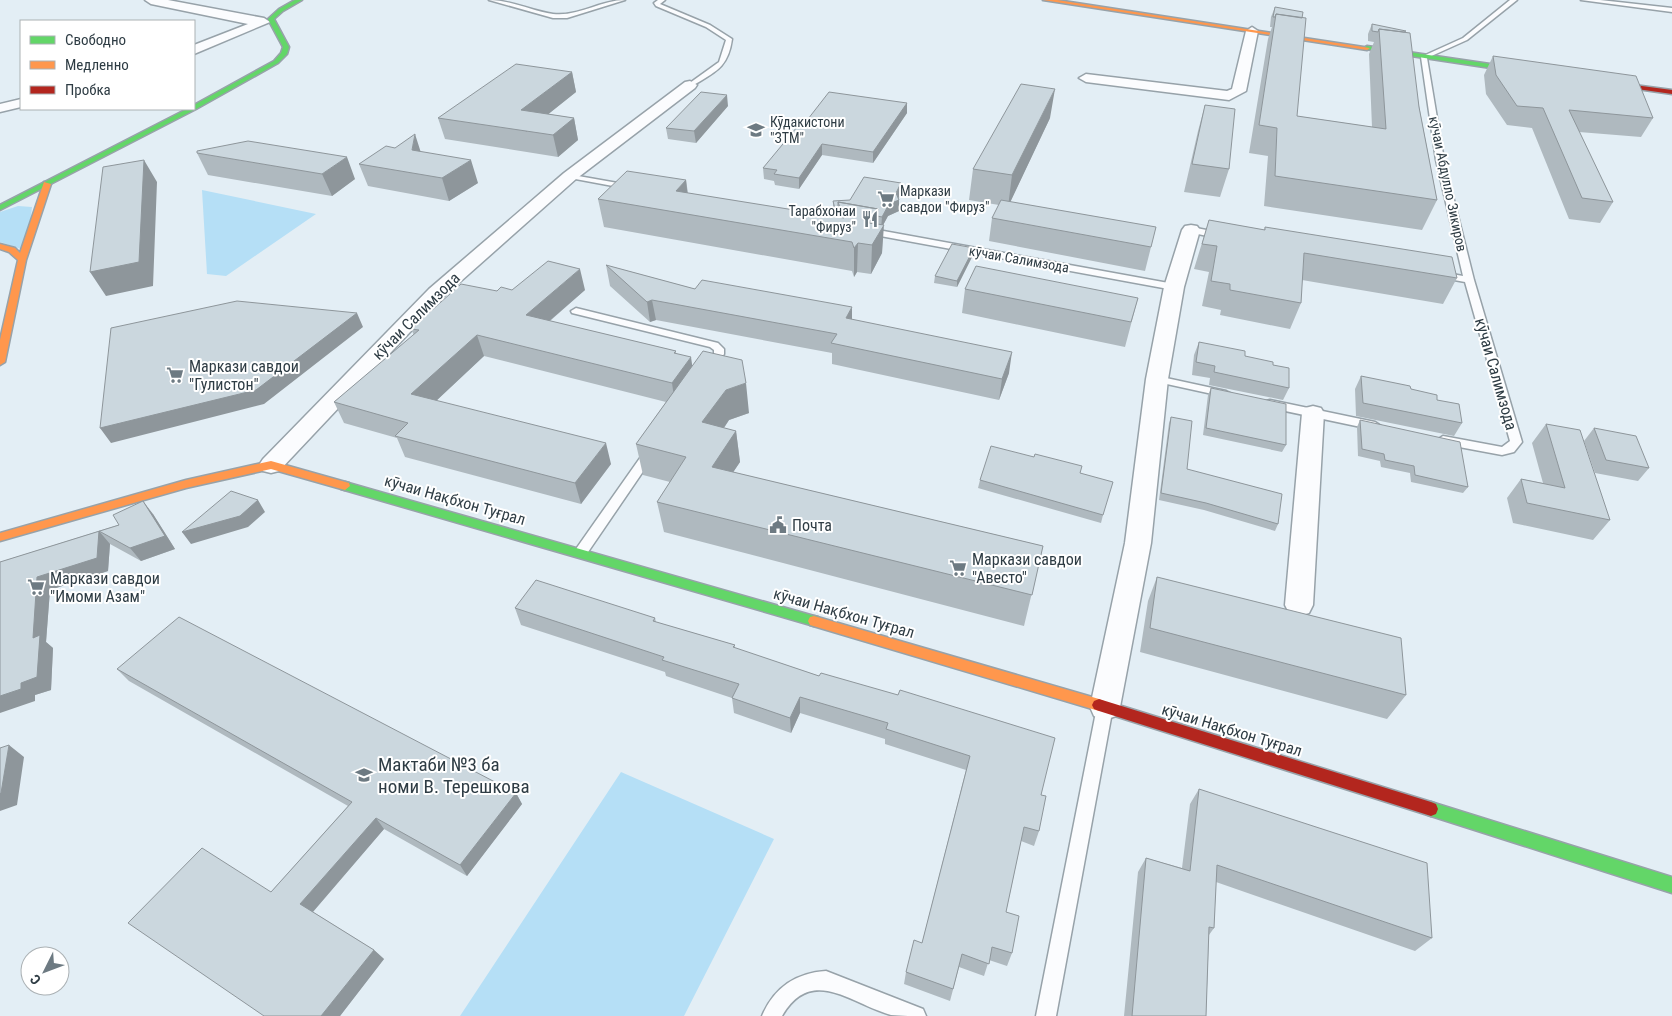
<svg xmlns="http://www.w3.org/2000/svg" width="1672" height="1016" viewBox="0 0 1672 1016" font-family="'Roboto Condensed',sans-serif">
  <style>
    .green { fill: #b5dff6 }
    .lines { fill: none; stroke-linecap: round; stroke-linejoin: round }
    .lane-casing { stroke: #97a2a9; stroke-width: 3 }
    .street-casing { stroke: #97a2a9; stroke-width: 3 }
    .fast-casing { stroke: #97a2a9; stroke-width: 3 }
    .slow-casing { stroke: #97a2a9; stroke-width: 3 }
    .jam-casing { stroke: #97a2a9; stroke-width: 3 }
    .lane { fill: #fbfcfe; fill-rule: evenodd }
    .street { fill: #fbfcfe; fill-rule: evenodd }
    .fast { fill: #63d668; fill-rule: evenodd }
    .slow { fill: #ff974d; fill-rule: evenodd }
    .jam { fill: #b3261e; fill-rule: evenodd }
    .wall { fill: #afb9bf }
    .shaded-wall { fill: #8e969b }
    .building { fill: #cbd7de; stroke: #8e969b }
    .labels { text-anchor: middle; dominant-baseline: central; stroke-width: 4; stroke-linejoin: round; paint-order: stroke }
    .far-poi-label { font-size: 14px; fill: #2e3c44; stroke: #fff; text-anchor: start }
    .far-street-label { font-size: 14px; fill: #2e3c44; stroke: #fff }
    .street-label { font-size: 16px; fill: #2e3c44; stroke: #fff }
    .poi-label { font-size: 16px; fill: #2e3c44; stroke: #fff; text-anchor: start }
    .near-poi-label { font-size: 19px; fill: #2e3c44; stroke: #fff; text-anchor: start }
  </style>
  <rect width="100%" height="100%" fill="#e3eef5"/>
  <path class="green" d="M202,190L316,214L226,276L207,274Z
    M18,206L32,207L27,251L0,242V212Z
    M621,772L774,839L684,1016H460Z"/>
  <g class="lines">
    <g class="lane-casing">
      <path id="lane" d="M489,0C511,0 531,11 553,14C578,17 601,0 625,0L567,18H553Z
        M658,0H665L660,4L710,25L732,39C728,68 715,72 692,86L687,85L719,62L726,40L706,27L656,6L654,3Z
        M1510,0H1517L1467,40L1427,58L1444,160L1474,280L1522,442L1514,452L1502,455L1443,444L1437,440L1443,436L1502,447L1510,441L1465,282L1438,277L1436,275L1441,272L1463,276L1436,160L1421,57L1463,38Z
        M1581,0H1600L1672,8V12Z
        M567,174L629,185L633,187L629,189L570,178L566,176Z
        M1191,227L1222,233L1226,236L1222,239L1188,232V228Z
        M867,228L1174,284L1179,287L1174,290L864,233L863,231Z
        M576,308L718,343L724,349V354L714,370H706L705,368L714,354V350L710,347L572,313L571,311Z
        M1157,376L1226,391L1232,394L1226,397L1153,381L1152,379L1153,377Z
        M1270,400L1375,422L1381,426L1375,430L1266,407L1264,404L1266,401Z
        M651,447L657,451L586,555H576L574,552L576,549L647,448Z
        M1105,700L1110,702L1113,707L1056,1016H1036L1097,707L1100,702Z
        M826,971L923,1009L926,1016C915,1016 901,1016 891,1015C851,1004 812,965 782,1016H762C774,988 795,973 826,971Z"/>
    </g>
    <g class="street-casing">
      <path id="street" d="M145,0H168L264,18L270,22L194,54V45L248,24L151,4Z
        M1252,27L1258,31L1246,91L1229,100L1086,82L1079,78L1086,74L1227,91L1232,89L1246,31Z
        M690,81L697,85L695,88L576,179L443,297L279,471L271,473L263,471L259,465L263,459L429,289L564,173L685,82Z
        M21,99V107L0,112V104Z
        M1191,225L1197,226L1200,230L1184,287L1168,379L1151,543L1120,707L1116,716L1105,720L1094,716L1090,707L1125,543L1146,379L1164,287L1182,230L1185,226Z
        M1313,406L1321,408L1324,413L1313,605L1309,613L1299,616L1289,613L1285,605L1302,413L1305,408Z"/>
    </g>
    <g class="fast-casing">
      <path id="fast" d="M295,0H302L283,11L274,19L289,47L287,54L278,63L196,109L0,210V205L187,109H194V105L274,61L281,53L283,47L268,19L279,9Z
        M1367,46L1524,69L1527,71L1524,73L1365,49L1364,48Z
        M345,482L814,616L818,617L820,621L818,625L814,626L341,489L340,486Z
        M1431,802L1672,877V893L1431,816L1426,814L1424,809L1426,804Z"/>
    </g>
    <g class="slow-casing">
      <path id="slow" d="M1043,0H1057L1370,48L1367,50Z
        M44,182L51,184L26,260L5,362L0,365V340L18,260L9,252L0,249V244L15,248L20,253Z
        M271,461L349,483L350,486L345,490L271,469L186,488L0,541V533L186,480Z
        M814,616L1099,699L1104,701L1106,705L1104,709L1099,711L810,625L808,621L810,617Z"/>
    </g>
    <g class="jam-casing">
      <path id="jam" d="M1604,81L1672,90V94L1602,84L1601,83Z
        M1099,699L1431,802L1436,804L1438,809L1436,814L1431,816L1099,711L1094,709L1092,705L1094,701Z"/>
    </g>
    <use href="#lane" class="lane"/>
    <use href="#street" class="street"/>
    <use href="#fast" class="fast"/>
    <use href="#slow" class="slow"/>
    <use href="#jam" class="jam"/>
  </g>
  <path class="wall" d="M1275,7L1297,116L1372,127L1369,54L1374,42L1368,41V34L1372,24L1405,32L1437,200L1422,230L1264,206L1268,156L1249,153L1268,39L1272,27H1270L1271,17Z
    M1493,56L1653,118L1641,137L1579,132L1613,202L1600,223L1569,219L1532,128L1507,125L1486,94L1484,75Z
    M572,72L576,92L548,114L574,118L578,140L558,157L445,139L438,118Z
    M907,103V113L873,163L822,155L799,189L775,185L774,181L764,179L763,168L801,128Z
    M1205,105L1229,169L1220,197L1184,192L1198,131Z
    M728,106L696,143L668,139L666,128Z
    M1050,118L1010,202L1151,247L1145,271L989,241L992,218L999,205L969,200L973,169Z
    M421,152L478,183L449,201L368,186L359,164Z
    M197,153L355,179L332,196L208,175Z
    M686,180L688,193L834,217L833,213V201L850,200L901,183L900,195L899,198V211L888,216L883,225L882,253L871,274L857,272L854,277L852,271L604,227L598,199Z
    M1209,220L1264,230L1265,227L1457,278L1443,304L1302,280L1301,303L1290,329L1220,315L1221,310L1202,306L1209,272L1194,269Z
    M974,248L973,255L957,287L934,283L935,276Z
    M606,265L695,289L852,320L1009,373L999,400L832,364V353L656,320L650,322L610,286Z
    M965,289L1138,298L1125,347L962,313Z
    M512,290H585L550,321L676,351V353L692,366L749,413L729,420L724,428L736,431L740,462L733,472L1043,546L1024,626L664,532L657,502L670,482L643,475L636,444L666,402L484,356L436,401L611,464L581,504L405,457L397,438L344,423L334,402L414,335L411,329L497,291Z
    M1199,342L1273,365L1289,388L1283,400L1209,385L1210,378L1192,375L1194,355Z
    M1361,376L1411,389L1437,400L1462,423L1454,436L1356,416L1355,389Z
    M1211,388L1286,445L1282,452L1203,435L1208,395Z
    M1171,417L1187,469L1278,524L1275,531L1204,510L1159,500L1169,423Z
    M1360,420L1468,487L1463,493L1411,482L1410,473L1381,467L1380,461L1358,456L1357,427Z
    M1546,424L1610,520L1593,540L1513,523L1507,498L1521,479L1543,483L1532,443Z
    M1594,428L1649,468L1638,481L1595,473L1584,441Z
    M1080,473L1103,515L1101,523L978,488L980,480Z
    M153,514L175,549L141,561L110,544L108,571L50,590L46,642L53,648L51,690L35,695V701L0,562Z
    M1157,577L1406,695L1387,719L1140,652L1148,601Z
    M515,608L655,618L656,622L735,645V648L819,676L821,673L1041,795L1039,831L1034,846L1021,841L1006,912L1012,953L1007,966L989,960L984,976L959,967L950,1001L904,984L906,972L922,943L966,770L885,744V739L800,713L791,733L734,713L732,698L666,676L665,672L521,625Z
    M117,669L516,793L522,804L467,876L384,829L313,912L374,950L384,959L340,1016H264L271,892L348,806L129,681Z
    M1199,789L1432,938L1415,951L1216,882L1214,928L1209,935L1206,1016H1124L1138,872L1146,858L1182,868L1190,804Z"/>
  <path class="shaded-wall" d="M572,72L576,92L526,132L521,110Z
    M1055,89L1050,118L1008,207L1012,175Z
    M727,95L728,106L696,143L694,131Z
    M907,103V113L873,163V152Z
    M574,118L578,140L558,157L553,135Z
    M415,134L422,156L412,150Z
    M822,144V155L799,189V178Z
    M347,157L355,179L332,196L322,174Z
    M144,160L157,182L153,286L106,296L90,272Z
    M471,160L478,183L449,201L442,178Z
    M686,180L689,208L676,191Z
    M901,183L900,195L897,200H899V211L888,216L881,229L882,217Z
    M878,209L877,237L884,225L882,253L871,274L872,245L869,223Z
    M858,243L857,272L854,277V248Z
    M974,248L973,255L957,287V281Z
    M580,269L585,290L532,336L526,315Z
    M652,300L656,320L650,322L647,302Z
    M852,307V328L846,318Z
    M357,313L363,327L264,404L111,443L100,428Z
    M477,335L484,356L420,416L411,394Z
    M1012,352L1009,373L999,400L1002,379Z
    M691,357L694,378L675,404L672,383Z
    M746,383L749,413L729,420L707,453L702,422L726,390Z
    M736,431L740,462L716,498L712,467Z
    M606,443L611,464L581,504L575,483Z
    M258,500L265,512L248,527L191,544L182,532Z
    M143,501L153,514L175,549L141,561L130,548Z
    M99,531L110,544L108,571L50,590L46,642L53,648L51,690L35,695V701L0,713V696L21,683L37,577Z
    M800,697V713L791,733L790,718Z
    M9,745L24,757L17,805L0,811V794Z
    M516,793L522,804L467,876L460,865Z
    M376,818L384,829L311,914L300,904Z
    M374,950L384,959L340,1016H321Z"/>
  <path class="building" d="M1275,7L1303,12L1302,18L1276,14L1275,17H1273Z
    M1276,14L1306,18L1297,116L1386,129L1379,29L1410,33L1419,107L1437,200L1275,176L1277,128L1259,125Z
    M1372,24L1406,31L1404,32L1379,29L1378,32L1372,31Z
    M1493,56L1636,76L1653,118L1569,110L1613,202L1582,198L1543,108L1517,106L1496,75Z
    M516,64L572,72L521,110L574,118L553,135L438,118Z
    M1021,84L1055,89L1012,175L973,169Z
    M701,92L727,95L694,131L666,128Z
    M829,92L907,103L873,152L822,144L799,178L774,174L777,170L763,168L797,127L801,128Z
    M1205,105L1235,109L1229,169L1192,164Z
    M415,134L412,150L471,160L442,178L359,164L386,146L395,148Z
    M248,141L347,157L322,174L197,153V151Z
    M144,160L139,262L90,272L103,167Z
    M627,171L686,180L676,191L844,218L838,202L878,209L869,223L884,225L872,245L858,243L854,248L852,242L598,199Z
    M864,177L901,183L896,193L899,200L889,204L882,217L877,216L878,209L838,202V209H835L833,201L850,200Z
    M1001,200L1156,227L1151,247L992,218Z
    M1209,220L1265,230V227L1452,257L1457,278L1304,253L1301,303L1230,290V284L1211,281L1217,246L1202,244Z
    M952,244L974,248L957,281L935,276Z
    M548,261L580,269L526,315L676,351L674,353L691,357L672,383L477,335L411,394L606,443L575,483L395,436L408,423L334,402L419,330L411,329L461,284L497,291L501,287L512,290Z
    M606,265L695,289L702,280L852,307L846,318L1012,352L1002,379L831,343L837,334L652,300L647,302Z
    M976,266L1138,298L1131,322L965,289Z
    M237,301L357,313L256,390L100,428L111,328Z
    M1199,342L1245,351V356L1273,362V365L1289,368V388L1214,372L1215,366L1196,362Z
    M703,351L742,360L746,383L726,390L702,422L736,431L712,467L1043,546L1032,595L657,502L686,457L636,444Z
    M1361,376L1410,386L1411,389L1437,395V400L1459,404L1462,423L1363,403Z
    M1211,388L1286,404V445L1206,428Z
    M1171,417L1192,421L1187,469L1282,494L1278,524L1206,503L1161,493Z
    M1360,420L1460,442L1468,487L1415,475L1414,466L1385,460L1384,454L1362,449Z
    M1546,424L1580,430L1610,520L1527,503L1521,479L1565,488Z
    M1594,428L1636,436L1649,468L1606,460Z
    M991,446L1034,457L1035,454L1082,466L1080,473L1113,482L1103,515L980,480Z
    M231,491L258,500L240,516L182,532Z
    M143,501L165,536L130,548L99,531L97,558L37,577L33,638L40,635L37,677L21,683V689L0,696V562L119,525L113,515Z
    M1157,577L1401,638L1406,695L1150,628Z
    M536,580L655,618L653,621L735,645L733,647L819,676L821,673L898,695L900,690L1055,738L1041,795L1046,796L1039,831L1024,827L1006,912L1019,916L1012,953L992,947L989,964L962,954L953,989L906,972L914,940L922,943L970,756L886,729L888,723L800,697L790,718L732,698L739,684L662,660L664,657L515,608Z
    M179,617L516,793L460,865L376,818L300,904L374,950L321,1016H264L128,923L202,848L271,892L352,802L117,669Z
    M9,745L1,793L0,794V748Z
    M1199,789L1427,863L1432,938L1217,865L1214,928L1209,927L1206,1016H1132L1146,858L1190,871Z"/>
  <defs>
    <g id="school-bare" transform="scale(1.35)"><path d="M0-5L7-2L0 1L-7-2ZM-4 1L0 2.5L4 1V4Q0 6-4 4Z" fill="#6d7a82" stroke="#fff" stroke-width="2.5" paint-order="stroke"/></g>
    <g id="supermarket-bare" transform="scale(1.35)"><path d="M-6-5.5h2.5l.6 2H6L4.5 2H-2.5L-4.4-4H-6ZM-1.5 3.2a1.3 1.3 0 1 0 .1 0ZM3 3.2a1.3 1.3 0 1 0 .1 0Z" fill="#6d7a82" stroke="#fff" stroke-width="2.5" paint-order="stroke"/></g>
    <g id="restaurant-bare" transform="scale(1.35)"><path d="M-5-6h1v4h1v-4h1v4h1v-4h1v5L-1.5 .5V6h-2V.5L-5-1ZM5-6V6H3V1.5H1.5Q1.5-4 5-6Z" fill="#6d7a82" stroke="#fff" stroke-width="2.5" paint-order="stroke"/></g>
    <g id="civic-bare" transform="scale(1.35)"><path d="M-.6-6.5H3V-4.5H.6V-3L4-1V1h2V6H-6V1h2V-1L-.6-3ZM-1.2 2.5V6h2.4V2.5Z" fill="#6d7a82" stroke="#fff" stroke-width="2.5" paint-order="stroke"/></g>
  </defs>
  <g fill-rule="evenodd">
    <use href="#school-bare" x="756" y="130"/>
    <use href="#supermarket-bare" x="886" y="199"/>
    <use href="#restaurant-bare" x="870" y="219"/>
    <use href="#supermarket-bare" x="175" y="375"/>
    <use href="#civic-bare" x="778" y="525"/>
    <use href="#supermarket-bare" x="958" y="568"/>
    <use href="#supermarket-bare" x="36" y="587"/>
    <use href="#school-bare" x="364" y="775"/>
  </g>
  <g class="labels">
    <g class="far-poi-label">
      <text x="770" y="122">Кӯдакистони<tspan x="770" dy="16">"ЗТМ"</tspan></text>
      <text x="900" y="191">Маркази<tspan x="900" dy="16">савдои "Фируз"</tspan></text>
      <text x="856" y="211" text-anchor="end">Тарабхонаи<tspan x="856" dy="16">"Фируз"</tspan></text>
    </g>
    <g class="far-street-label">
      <text transform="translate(1448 184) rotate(78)">кӯчаи Абдулло Зикиров</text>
      <text transform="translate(1019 259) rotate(10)">кӯчаи Салимзода</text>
    </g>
    <g class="street-label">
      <text transform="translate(416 316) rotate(-45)">кӯчаи Салимзода</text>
      <text transform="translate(1496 374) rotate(74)">кӯчаи Салимзода</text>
      <text transform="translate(455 500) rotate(16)">кӯчаи Нақбхон Туғрал</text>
      <text transform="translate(844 613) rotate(16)">кӯчаи Нақбхон Туғрал</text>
      <text transform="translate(1232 730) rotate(17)">кӯчаи Нақбхон Туғрал</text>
    </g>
    <g class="poi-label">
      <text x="189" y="366">Маркази савдои<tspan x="189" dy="18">"Гулистон"</tspan></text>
      <text x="792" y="525">Почта</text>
      <text x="972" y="559">Маркази савдои<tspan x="972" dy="18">"Авесто"</tspan></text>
      <text x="50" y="578">Маркази савдои<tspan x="50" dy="18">"Имоми Азам"</tspan></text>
    </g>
    <g class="near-poi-label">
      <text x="378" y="764">Мактаби №3 ба<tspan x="378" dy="22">номи В. Терешкова</tspan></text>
    </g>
  </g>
  <rect x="20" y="20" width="175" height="90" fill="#ffffff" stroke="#abb1b4"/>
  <rect x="30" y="36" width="25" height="8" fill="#63d668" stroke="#abb1b4"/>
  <text x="65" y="45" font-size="15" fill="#2e3c44">Свободно</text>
  <rect x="30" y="61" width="25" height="8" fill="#ff974d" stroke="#abb1b4"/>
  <text x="65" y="70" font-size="15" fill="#2e3c44">Медленно</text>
  <rect x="30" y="86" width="25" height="8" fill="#b3261e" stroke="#abb1b4"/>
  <text x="65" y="95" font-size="15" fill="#2e3c44">Пробка</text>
  <g transform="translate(45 971) rotate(228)"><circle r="24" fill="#ffffff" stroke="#abb1b4"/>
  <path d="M0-4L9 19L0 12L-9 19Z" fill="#6d7a82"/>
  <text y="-8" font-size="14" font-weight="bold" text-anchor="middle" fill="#2e3c44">С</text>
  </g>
</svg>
